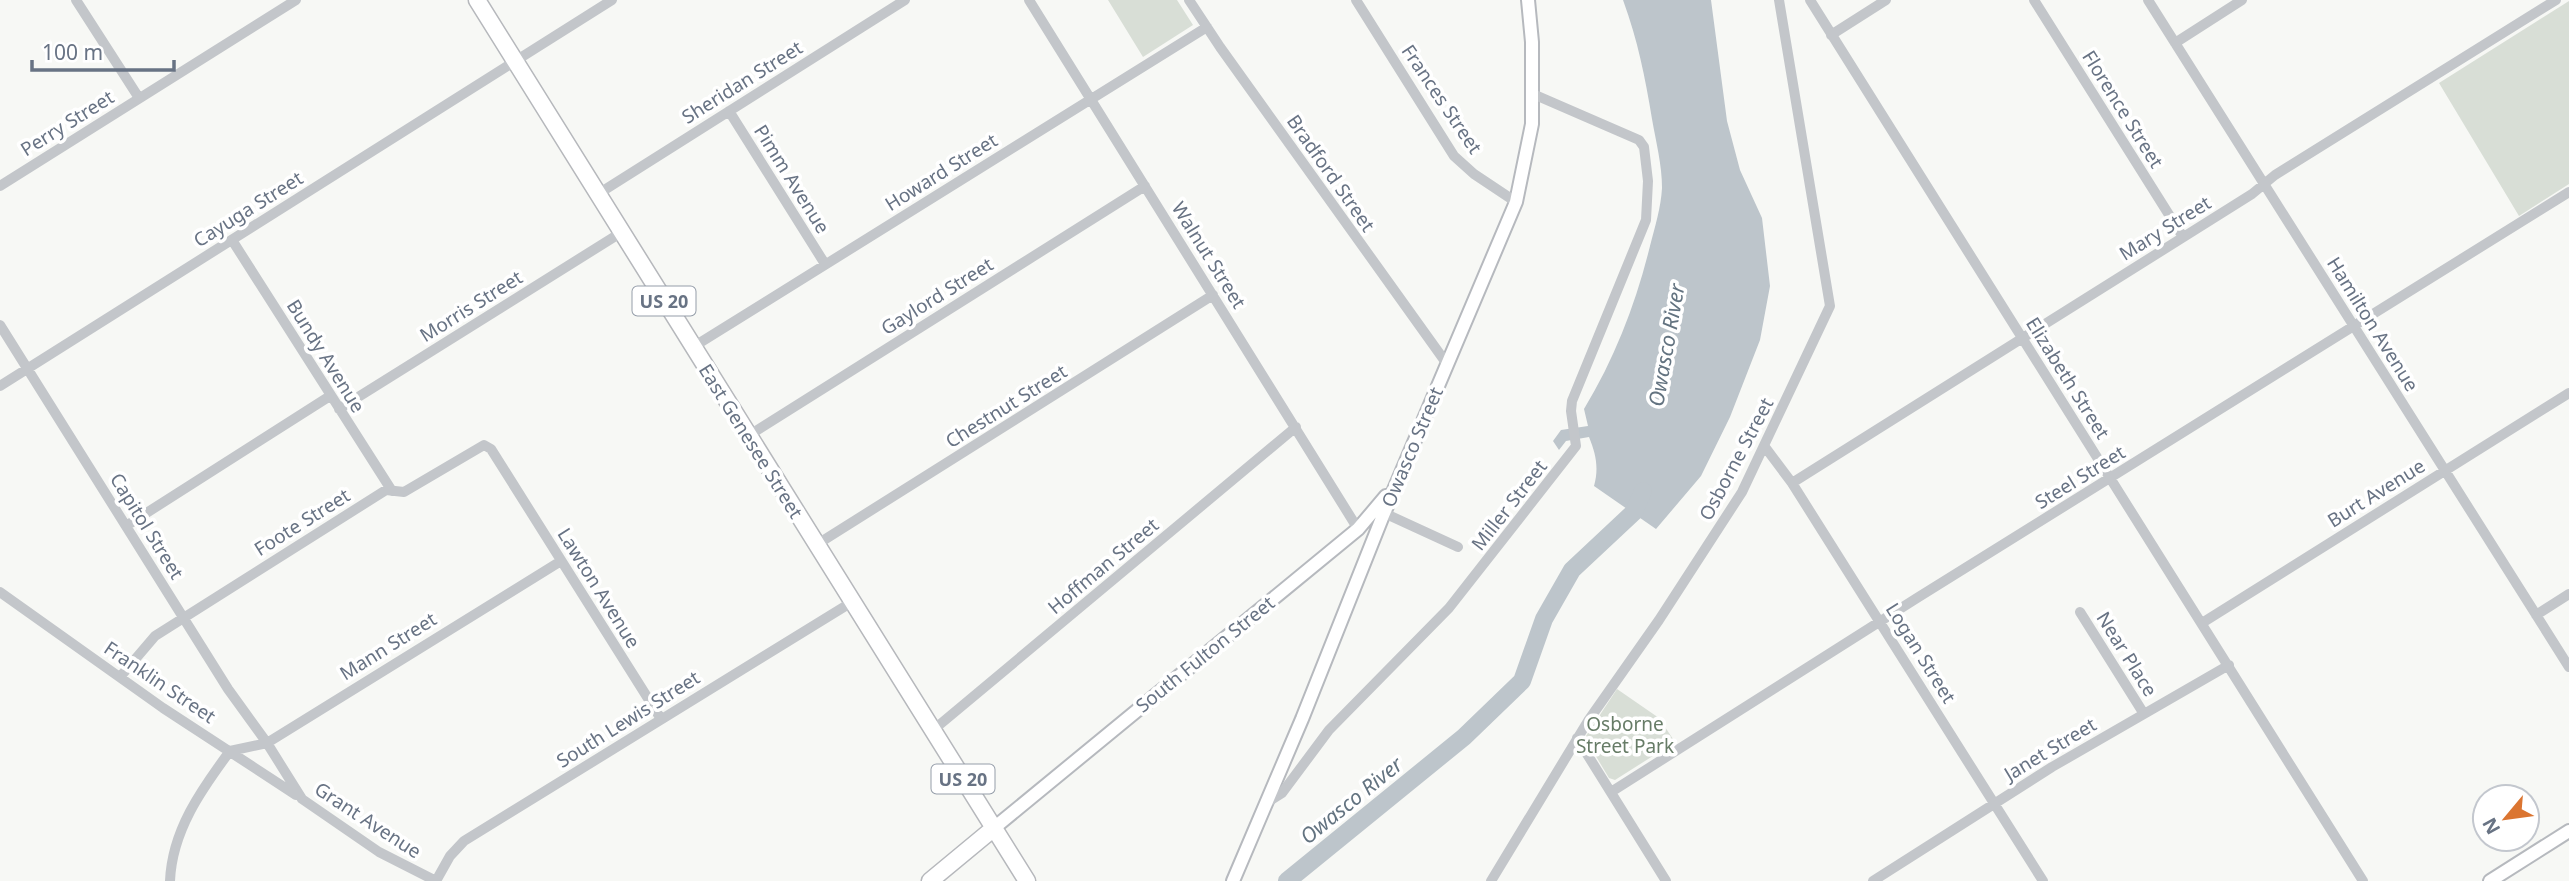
<svg xmlns="http://www.w3.org/2000/svg" width="2569" height="881" viewBox="0 0 2569 881" font-family="'Noto Sans',sans-serif">
  <style>
    .green { fill: #d8ded6 }
    .water { fill: #bdc5cb }
    .lines { fill: none; stroke-linecap: round; stroke-linejoin: round }
    .river { stroke: #bdc5cb; stroke-width: 18 }
    .major-casing { stroke: #b6b9be; stroke-width: 16 }
    .highway-casing { stroke: #b6b8bc; stroke-width: 19 }
    .minor { stroke: #c3c6ca; stroke-width: 10 }
    .major { stroke: #fff; stroke-width: 12 }
    .highway { stroke: #fff; stroke-width: 16 }
    .labels { text-anchor: middle; dominant-baseline: central; stroke-width: 7; stroke-linejoin: round; paint-order: stroke }
    .shield { fill: #fff; stroke: #959da9; stroke-width: 2 }
    .shield-label { font-size: 18px; font-weight: bold; fill: #687384 }
    .street-label { font-size: 19px; fill: #687384; stroke: #fff }
    .park-label { font-size: 19px; fill: #677c67; stroke: #fff }
    .water-label { font-size: 21px; font-style: italic; fill: #637380; stroke: #fff }
  </style>
  <rect width="100%" height="100%" fill="#f7f8f5"/>
  <path class="green" d="M1108,0H1177L1193,25L1143,57Z
    M2569,1V184L2519,216L2439,83Z
    M1617,689L1659,718L1675,742L1615,780L1609,778L1588,743L1586,736Z"/>
  <path class="water" d="M1623,0H1711L1727,121L1740,170L1762,218L1770,286L1760,340L1730,417L1701,476L1656,529L1594,486C1599,468 1596,454 1589,437L1566,441L1559,450L1553,441L1561,430L1588,426L1584,409C1615,358 1636,303 1650,246C1655,227 1661,207 1662,188C1662,165 1656,142 1652,119C1645,77 1638,41 1623,0Z"/>
  <g class="lines">
    <path class="river" d="M1287,881L1464,737L1522,681L1544,619L1572,570L1634,512L1643,491"/>
    <g class="major-casing">
      <path id="major" d="M994,828L1358,529L1386,496
        M1233,881L1302,719L1382,518L1516,202L1532,124V42L1528,0
        M2490,881L2569,831"/>
    </g>
    <g class="highway-casing">
      <path id="highway" d="M477,0L1027,881
        M930,881L994,828"/>
    </g>
    <path class="minor" d="M76,0L139,98
      M1029,0L1358,529
      M1189,0L1220,47L1447,364
      M1356,0L1454,156L1474,174L1516,202
      M1810,0L2363,881
      M2034,0L2183,237
      M2148,0L2569,667
      M1831,35L1886,0
      M2175,43L2242,0
      M729,111L825,264
      M0,186L296,0
      M598,194L905,0
      M232,240L392,491
      M0,325L228,689L267,743L302,799L379,852L436,881
      M693,347L1207,27
      M0,386L612,0
      M339,409L622,232
      M748,436L1145,186
      M1765,447L1792,483L2043,881
      M1792,483L2252,194L2275,175L2556,0
      M1384,513L1458,547
      M126,526L330,396
      M816,545L1213,295
      M0,592L163,708L296,795
      M2080,612L2144,714
      M2536,615L2569,594
      M2202,623L2569,393
      M120,677L155,636L386,490L404,492L484,445L491,449L661,719
      M932,731L1296,427
      M1577,738L1666,881
      M1611,792L1917,598L2569,192
      M1266,803L1282,793L1329,730L1449,608L1576,446L1571,411L1572,401L1646,220L1648,181L1644,147L1639,140L1533,94
      M170,881C172,831 201,790 230,751L267,743L561,561
      M436,881L450,856L464,841L852,602
      M1491,881L1588,721L1659,620L1742,492L1830,306L1779,0
      M1873,881L2052,767L2229,665"/>
    <use href="#major" class="major"/>
    <use href="#highway" class="highway"/>
  </g>
  <g class="labels">
    <g class="shield">
      <rect x="632.5" y="286.5" width="63" height="29" rx="5"/>
      <rect x="931.5" y="764.5" width="63" height="29" rx="5"/>
    </g>
    <g class="shield-label">
      <text x="664" y="301">US 20</text>
      <text x="963" y="779">US 20</text>
    </g>
    <g class="street-label">
      <text transform="translate(742 82) rotate(-32)">Sheridan Street</text>
      <text transform="translate(1442 99) rotate(56)">Frances Street</text>
      <text transform="translate(2123 109) rotate(58)">Florence Street</text>
      <text transform="translate(67 123) rotate(-32)">Perry Street</text>
      <text transform="translate(941 172) rotate(-32)">Howard Street</text>
      <text transform="translate(1331 173) rotate(55)">Bradford Street</text>
      <text transform="translate(792 179) rotate(58)">Pimm Avenue</text>
      <text transform="translate(248 209) rotate(-32)">Cayuga Street</text>
      <text transform="translate(2165 228) rotate(-32)">Mary Street</text>
      <text transform="translate(1209 255) rotate(58)">Walnut Street</text>
      <text transform="translate(937 296) rotate(-32)">Gaylord Street</text>
      <text transform="translate(471 306) rotate(-32)">Morris Street</text>
      <text transform="translate(2373 324) rotate(58)">Hamilton Avenue</text>
      <text transform="translate(326 356) rotate(58)">Bundy Avenue</text>
      <text transform="translate(2068 378) rotate(58)">Elizabeth Street</text>
      <text transform="translate(1006 406) rotate(-32)">Chestnut Street</text>
      <text transform="translate(751 441) rotate(58)">East Genesee Street</text>
      <text transform="translate(1412 447) rotate(-67)">Owasco Street</text>
      <text transform="translate(1736 459) rotate(-62)">Osborne Street</text>
      <text transform="translate(2080 477) rotate(-32)">Steel Street</text>
      <text transform="translate(2376 493) rotate(-32)">Burt Avenue</text>
      <text transform="translate(1509 505) rotate(-52)">Miller Street</text>
      <text transform="translate(302 522) rotate(-32)">Foote Street</text>
      <text transform="translate(147 526) rotate(58)">Capitol Street</text>
      <text transform="translate(1103 566) rotate(-40)">Hoffman Street</text>
      <text transform="translate(599 588) rotate(58)">Lawton Avenue</text>
      <text transform="translate(388 646) rotate(-32)">Mann Street</text>
      <text transform="translate(1921 653) rotate(58)">Logan Street</text>
      <text transform="translate(1205 654) rotate(-39)">South Fulton Street</text>
      <text transform="translate(2127 654) rotate(58)">Near Place</text>
      <text transform="translate(160 682) rotate(34)">Franklin Street</text>
      <text transform="translate(628 719) rotate(-32)">South Lewis Street</text>
      <text transform="translate(2050 749) rotate(-31)">Janet Street</text>
      <text transform="translate(368 820) rotate(33)">Grant Avenue</text>
    </g>
    <g class="park-label">
      <text x="1625" y="724">Osborne<tspan x="1625" dy="22">Street Park</tspan></text>
    </g>
    <g class="water-label">
      <text transform="translate(1666 345) rotate(-80)">Owasco River</text>
      <text transform="translate(1351 800) rotate(-39)">Owasco River</text>
    </g>
  </g>
  <g transform="translate(2506 818) rotate(241)"><circle r="33" fill="#ffffff" stroke="#c3c7ce" stroke-width="2"/>
  <path d="M0-5L12 26L0 18L-12 26Z" fill="#db7531"/>
  <text y="-10" font-size="19" font-weight="bold" text-anchor="middle" fill="#687384">N</text>
  </g>
  <path d="M32 60v10h142v-10" fill="none" stroke="#687384" stroke-width="3.5"/>
  <text x="42" y="60" font-size="21" fill="#687384" stroke="#ffffff" stroke-width="5" paint-order="stroke">100 m</text>
</svg>
